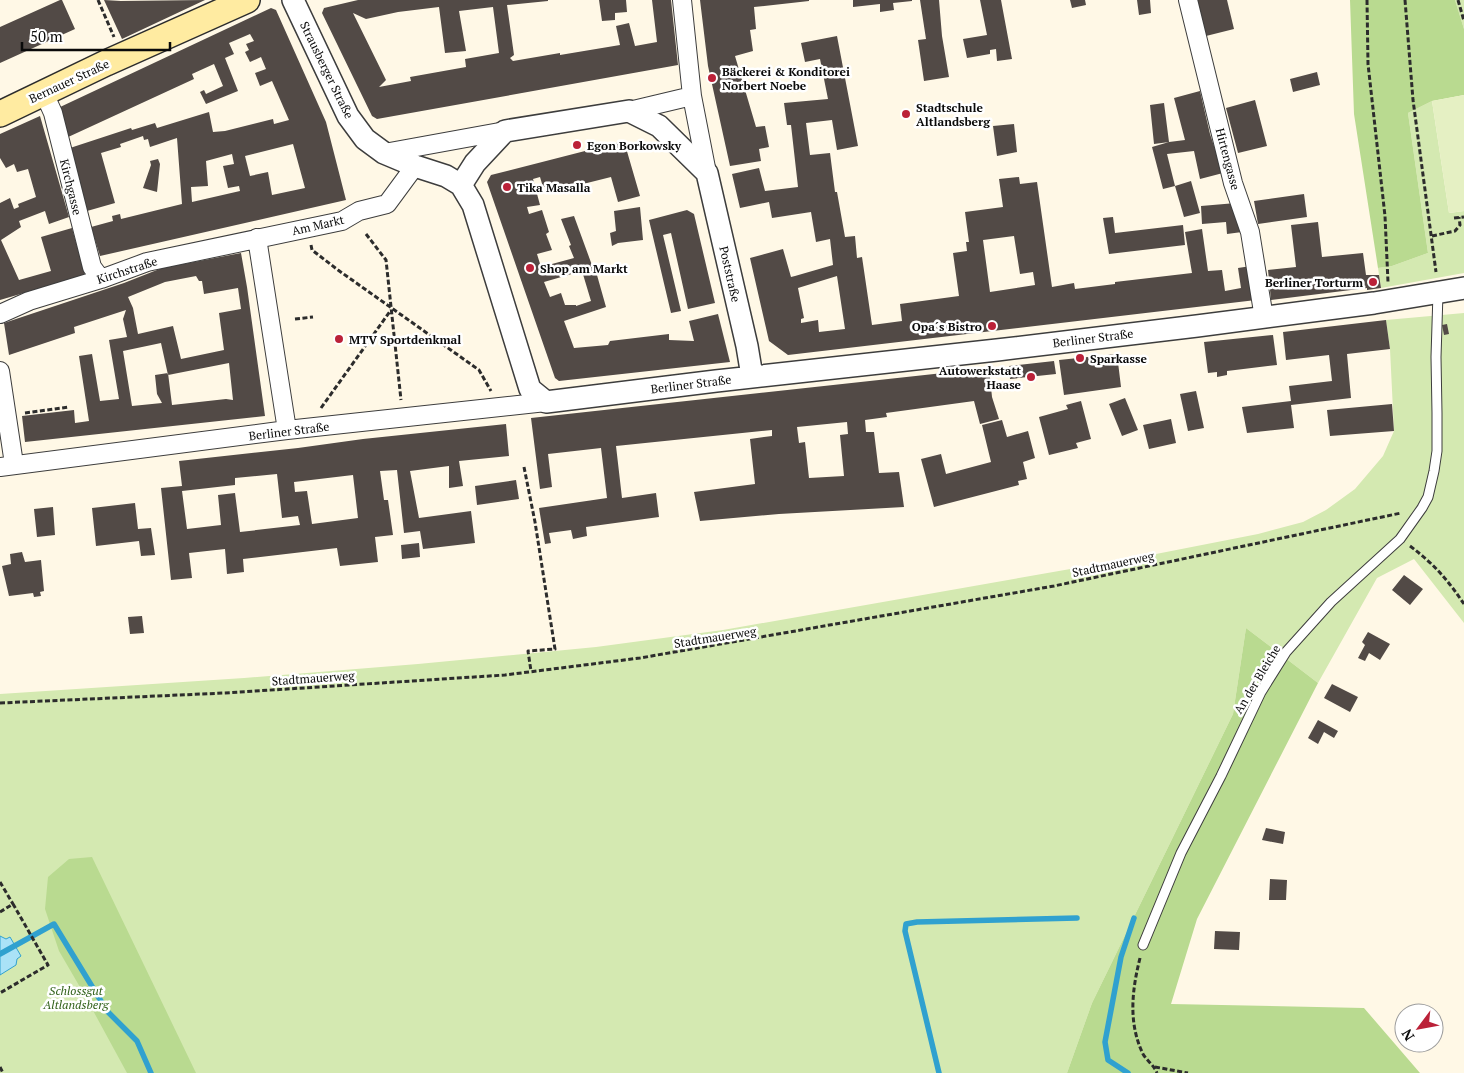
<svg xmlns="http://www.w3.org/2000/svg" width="1464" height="1073" viewBox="0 0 1464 1073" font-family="'PT Serif',serif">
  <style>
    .green { fill: #d4e9b1 }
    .forest { fill: #b9da90 }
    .pitch { fill: #e5f0c3 }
    .water { fill: #aae2f7; stroke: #30a1cf }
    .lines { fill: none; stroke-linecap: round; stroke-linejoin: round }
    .stream { stroke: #30a1cf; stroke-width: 5.5 }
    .building { fill: #524a46; fill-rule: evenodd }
    .service-casing { stroke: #3d3d3d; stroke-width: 11 }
    .minor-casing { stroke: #3d3d3d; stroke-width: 20 }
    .tertiary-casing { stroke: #3d3d3d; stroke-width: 24 }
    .secondary-casing { stroke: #2c2c2c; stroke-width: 28 }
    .path { stroke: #2c2c2c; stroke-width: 3; stroke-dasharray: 5 2.5; stroke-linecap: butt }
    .service { stroke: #fff; stroke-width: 9 }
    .minor { stroke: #fff; stroke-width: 18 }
    .tertiary { stroke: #fff; stroke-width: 21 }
    .secondary { stroke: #ffeba1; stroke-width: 25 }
    .poi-dot { fill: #bb2138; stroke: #fff; stroke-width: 2 }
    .labels { text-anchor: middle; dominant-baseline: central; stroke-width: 5; stroke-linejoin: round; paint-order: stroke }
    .street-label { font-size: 12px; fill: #0a0a0a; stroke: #fff }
    .poi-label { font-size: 12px; font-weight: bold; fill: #0a0a0a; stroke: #fff; text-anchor: start }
    .park-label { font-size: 12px; font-style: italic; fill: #31611a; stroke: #fff }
  </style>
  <rect width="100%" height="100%" fill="#fff8e6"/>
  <path class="green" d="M1455,0H1464V29Z
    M1432,101L1449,213L1464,211V273L1381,288L1378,268L1392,266L1428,253L1408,113Z
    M1464,313V623L1414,559L1377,578L1318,683L1246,628L1233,714L1092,1003L1067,1073H0V694L244,678L418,664L596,647L723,630L1156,554L1258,534L1303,522L1326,510L1355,489L1383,456L1394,431L1390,349L1386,320Z"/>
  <path class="forest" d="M1350,0H1455L1464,29V95L1432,101L1408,113L1428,253L1392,266L1378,268L1354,114Z
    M1246,628L1318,683L1197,919L1171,1004L1364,1008L1420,1073H1067L1092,1003L1233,714Z
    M92,857L196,1073H127L84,994L59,951L45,909L48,877L69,859Z"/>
  <path class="pitch" d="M1464,95V211L1449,213L1432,101Z"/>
  <path class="water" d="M0,936L6,939L10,937L21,956L17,959L16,965L0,975Z"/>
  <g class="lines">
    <path class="stream" d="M0,954L54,924L107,1011L137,1041L151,1073
      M939,1073L905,931L906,924L917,922L1077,918
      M1128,1073L1108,1060L1105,1042L1121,957L1134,918"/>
  </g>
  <path class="building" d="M60,0H62L75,29L0,63V27Z
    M104,0L121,1L205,0L122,39Z
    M358,0H548V1L507,5L514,55L510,58L513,61L560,53V55L620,45L616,26L629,23L635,46L657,42L652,0H671L678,65L377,119L372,116L322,13L324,8ZM439,7L445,53L466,51L459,11L493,7L499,53L465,59L466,67L410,77L411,81L379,87L386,80L353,13L366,19L398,12Z
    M599,0H626L627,12L615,13V20L602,21Z
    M700,0H809V1L754,7L756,29L750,30L753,51L735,56L756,127L765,126L769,147L759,149L761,161L730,166L708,66Z
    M853,0H912V1L893,3L894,10L880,12V4L853,7Z
    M920,0H939L942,36L949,77L924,81L918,40L926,39Z
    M980,0H1001L1012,59L997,61L996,49L990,50V54L967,58L963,39L987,35Z
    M1070,0H1085L1086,5L1072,8Z
    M1137,0H1150L1151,13L1139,15Z
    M1197,0H1227L1234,29L1206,36Z
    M271,8L276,10L326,122L346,200L100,256L91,227L113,221L112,216L120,214L121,219L182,204L177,138L150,147L148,139L144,140L143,136L120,144L121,147L101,153L115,203L87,211L70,148L131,128L132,130L155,123L157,128L209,112L213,132L225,131L273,119L274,124L289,120L272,81L260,86L255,73L266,69L261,57L250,62L245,52L249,50L246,44L254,41L250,34L229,43L234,54L225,58L238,91L206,104L200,92L204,90L206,94L223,86L214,64L192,74L194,79L66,138L58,108ZM293,144L305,188L272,195L268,172L250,176L245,156ZM232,154L234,164L223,166L228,188L239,186L240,191L192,202L191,187L208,186L206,161Z
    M837,36L858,146L837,150L832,120L806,123L810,155L830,153L835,192H837L845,237L855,236L857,258L862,257L872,325L902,321L900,304L959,296L953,253L967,251L966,242H969L965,212L1003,207L999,179L1019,177L1020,184L1037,182L1052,287L1074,283L1075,289L1115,284V282L1192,273L1185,232L1202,229L1208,271L1222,270L1225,291L1241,288L1238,268L1251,266L1256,300L788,355L769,341L750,258L783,249L791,277L795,276L833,265L830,239L816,242L811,212L772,218L769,202L740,208L732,174L759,168L765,191L798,187L791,125H787L784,103L828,99L820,59L805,62L801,43ZM1014,236L1020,274L1033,272L1035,285L990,292L983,240ZM837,276L845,329L819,332L818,320L801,323V319L804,318L798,288Z
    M1317,72L1320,85L1293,92L1290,79Z
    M1200,91L1210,134L1223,173L1200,179L1194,151L1167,154L1175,186L1163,189L1152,147L1169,142L1154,144L1150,105L1164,103L1169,142L1185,140L1174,98Z
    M1255,100L1267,146L1238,153L1226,108Z
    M40,116L69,217L49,224L45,211L19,221L21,227L1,240L19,280L51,271L41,237L72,228L85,275L0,300V203L10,198L14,209L19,207L18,204L36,197L28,169L17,172L14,164L6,168L0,158V134Z
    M1014,124L1017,152L997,156L993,126Z
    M624,141L640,196L618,202L611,177L567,188V190L554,193L552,184L543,187L540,177L533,179L540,205L527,207L529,214L542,210L549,232L546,234L552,250L537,254L541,267L574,258L569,246L571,245L561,219L574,216L593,268H595L606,307L564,321L574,348L608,345L610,341L669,334V340L694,341L689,321L718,314L730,362L559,381L555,378L487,182L491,175ZM582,271L591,301L576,306V305H565L561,293L550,297L544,282Z
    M158,159L160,164L157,192L143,188L151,165L150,161Z
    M1191,181L1200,213L1184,217L1175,186Z
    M1304,194L1307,217L1258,224L1254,201Z
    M1236,203L1242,232L1227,234L1226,222L1202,224L1201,206Z
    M640,207L643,240L618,243L612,246L610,233L616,231L614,211Z
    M687,210L694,214L715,303L688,309L671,233L663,235L681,311L671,313L649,220Z
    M1113,217L1115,233L1183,225L1185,245L1109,254L1103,218Z
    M1318,222L1322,257L1363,253L1366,275H1379L1381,288L1367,290V288L1271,300L1268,270L1296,267L1291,225Z
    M241,253L247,287L265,416L25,442L22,416L74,410L75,423L89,421L79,356L92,354L100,401L119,399L109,340L127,337L123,319L126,310L74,327L75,333L9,355L4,323L124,283L162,268ZM196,276L199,281H202L204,294L238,288L241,309L219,313L224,350L181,359L173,326L138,334L133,308L128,297L165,282ZM161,343L168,375L229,363L233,400L226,399L172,405L168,373L155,375L157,394L162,403L132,406L123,351Z
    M1386,320L1390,349L1347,354L1351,398L1291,405L1294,428L1247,433L1242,407L1291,401L1289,386L1332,381L1329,355L1286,360L1283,332Z
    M1447,324L1449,334L1444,335L1442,325Z
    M1273,335L1277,365L1227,371V375L1217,377V372L1208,373L1204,342Z
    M1117,354L1121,387L1064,395L1059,360Z
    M1054,361L1056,374L1010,379L1009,366Z
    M989,368L992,397L999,419L980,424L974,401L886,413L887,417L865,420L866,432H874L879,473L899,472L904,507L779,514L700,521L694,492L755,484L750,439L772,436V430L616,446L622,498L656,493L659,517L586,527L587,536L573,539L571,530L549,533L551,543L545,544L539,508L607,498L601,448L548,454L552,487L540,489L531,418ZM847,422L848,434L840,435L844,476L809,478L805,442L799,443L797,427Z
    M1196,391L1204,428L1188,431L1180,394Z
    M1125,398L1138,430L1122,436L1109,404Z
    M1081,401L1091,439L1076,443L1078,448L1049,455L1039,417L1068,409L1066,405Z
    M1392,404L1394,431L1330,436L1327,410Z
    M1171,419L1176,443L1149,449L1143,425Z
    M1002,420L1007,437L1028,431L1035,458L1023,462L1027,479L1018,481L1019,485L934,507L921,459L941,454L946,474L991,462L982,425Z
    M506,424L509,456L459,461L463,486L449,488V466L410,471L419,518L471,511L475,543L423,549L420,531L404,533L397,470L380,471L384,500H388L393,535L375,537L378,562L340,566L337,548L243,559L244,572L227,574L225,549L189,553L192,578L171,580L161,488L182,486L179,461L298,448L363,439ZM277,474L282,518L298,516L300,525L240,532L235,493L218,495L221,525L187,529L182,491L235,485V478ZM353,475L358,518L312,524L307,491L295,492L294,482Z
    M516,480L519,499L477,505L475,486Z
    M135,503L138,529L151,528L155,555L141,556L139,541L96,546L92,508Z
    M53,507L55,535L37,537L34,509Z
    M419,543L420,557L402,559L401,545Z
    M22,552L25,562L41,560L44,591L40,592L41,596L34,597L33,593L9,596L2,566L11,564L10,554Z
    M1404,575L1423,589L1410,605L1392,590Z
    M142,616L144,633L130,634L128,617Z
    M1368,632L1390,644L1380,660L1369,653L1365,661L1358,658L1365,645L1362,642Z
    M1332,684L1358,697L1350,712L1324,698Z
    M1318,720L1338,731L1334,738L1324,732L1318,744L1308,738Z
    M1266,828L1285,832L1283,844L1262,840Z
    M1270,879L1287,880L1286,900H1269Z
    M1215,931L1240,932L1239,950L1214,949Z"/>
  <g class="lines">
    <g class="service-casing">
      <path id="service" d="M1143,945L1181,853L1221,776L1261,692L1286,652L1331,602L1400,539L1422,508L1428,497L1434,471L1437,451V413L1436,357L1438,293"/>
    </g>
    <g class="minor-casing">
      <path id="minor" d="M682,0L692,96L707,173
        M1188,0L1233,183L1250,232L1264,318
        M44,93L53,113L92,267L101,279
        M629,111L692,96
        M384,153L505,131
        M257,238L287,430
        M0,314L29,301L101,279L147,262L342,221L359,211L387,204L415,166
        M0,371L14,464
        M0,467L287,430L546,402"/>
    </g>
    <g class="tertiary-casing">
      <path id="tertiary" d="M293,0L348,116L365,139L384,153L415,166L446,176L461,185L473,205L530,389L546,402L716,381L997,350L1197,326L1374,303L1464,288
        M461,185L475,163L505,131L629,111L659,126L707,173L747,346L752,376"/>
    </g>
    <g class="secondary-casing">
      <path id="secondary" d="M0,114L106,63L247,0"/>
    </g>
    <path class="path" d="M98,0L114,37
      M1367,0L1368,64L1385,216L1388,282
      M1405,0L1413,100L1436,272
      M1458,0L1464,21
      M1454,218L1464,217
      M366,234L386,260L401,400
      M1432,236L1455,231L1460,225L1459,217
      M311,245L312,250L338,270L479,370L491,391
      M295,319L313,317
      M321,408L391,310
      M25,413L69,407
      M524,467L535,522L555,649L528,651L531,671
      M1410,546C1435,565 1447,579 1464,604
      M0,703L225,693L505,675L640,658L1054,586L1401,513
      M0,882L13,904
      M0,912L13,904L48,965L0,993
      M1140,958C1132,990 1128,1023 1143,1054C1147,1061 1154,1065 1157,1073
      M0,1067L3,1073
      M1155,1067L1188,1073"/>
    <use href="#service" class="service"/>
    <use href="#minor" class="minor"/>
    <use href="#tertiary" class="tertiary"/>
    <use href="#secondary" class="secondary"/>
  </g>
  <g class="poi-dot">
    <circle cx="712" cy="78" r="5"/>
    <circle cx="906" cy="114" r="5"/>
    <circle cx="577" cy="145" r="5"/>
    <circle cx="507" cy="187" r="5"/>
    <circle cx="530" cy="268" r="5"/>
    <circle cx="1373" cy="282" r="5"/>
    <circle cx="992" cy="326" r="5"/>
    <circle cx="339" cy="339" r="5"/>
    <circle cx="1080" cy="358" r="5"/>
    <circle cx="1031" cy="377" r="5"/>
  </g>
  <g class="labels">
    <g class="street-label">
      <text transform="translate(327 70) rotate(64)">Strausberger Straße</text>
      <text transform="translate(69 81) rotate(-25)">Bernauer Straße</text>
      <text transform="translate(1228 159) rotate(75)">Hirtengasse</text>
      <text transform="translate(71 187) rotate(76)">Kirchgasse</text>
      <text transform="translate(318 225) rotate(-13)">Am Markt</text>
      <text transform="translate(127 270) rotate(-18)">Kirchstraße</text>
      <text transform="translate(730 274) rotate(77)">Poststraße</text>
      <text transform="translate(1093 338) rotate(-7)">Berliner Straße</text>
      <text transform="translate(691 384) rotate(-7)">Berliner Straße</text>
      <text transform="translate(289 431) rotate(-7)">Berliner Straße</text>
      <text transform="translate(1113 564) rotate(-12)">Stadtmauerweg</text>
      <text transform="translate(715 637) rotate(-9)">Stadtmauerweg</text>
      <text transform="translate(313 678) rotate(-4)">Stadtmauerweg</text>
      <text transform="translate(1257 679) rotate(-59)">An der Bleiche</text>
    </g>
    <g class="poi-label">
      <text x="722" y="71">Bäckerei &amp; Konditorei<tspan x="722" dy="14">Norbert Noebe</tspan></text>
      <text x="916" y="107">Stadtschule<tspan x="916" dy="14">Altlandsberg</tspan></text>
      <text x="587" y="145">Egon Borkowsky</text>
      <text x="517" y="187">Tika Masalla</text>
      <text x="540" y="268">Shop am Markt</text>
      <text x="1363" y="282" text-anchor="end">Berliner Torturm</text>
      <text x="982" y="326" text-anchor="end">Opa´s Bistro</text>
      <text x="349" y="339">MTV Sportdenkmal</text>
      <text x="1090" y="358">Sparkasse</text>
      <text x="1021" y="370" text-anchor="end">Autowerkstatt<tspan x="1021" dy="14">Haase</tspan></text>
    </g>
    <g class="park-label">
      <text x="76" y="990">Schlossgut<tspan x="76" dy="14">Altlandsberg</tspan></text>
    </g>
  </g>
  <g transform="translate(1419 1028) rotate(238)"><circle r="24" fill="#ffffff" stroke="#9d9d9d"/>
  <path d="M0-4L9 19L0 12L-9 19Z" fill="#bb2138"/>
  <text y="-8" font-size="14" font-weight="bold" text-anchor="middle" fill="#0a0a0a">N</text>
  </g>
  <path d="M22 42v8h148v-8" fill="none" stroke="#0a0a0a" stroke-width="2.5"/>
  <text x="30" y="42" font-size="15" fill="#0a0a0a" stroke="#ffffff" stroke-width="4" paint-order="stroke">50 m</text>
</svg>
